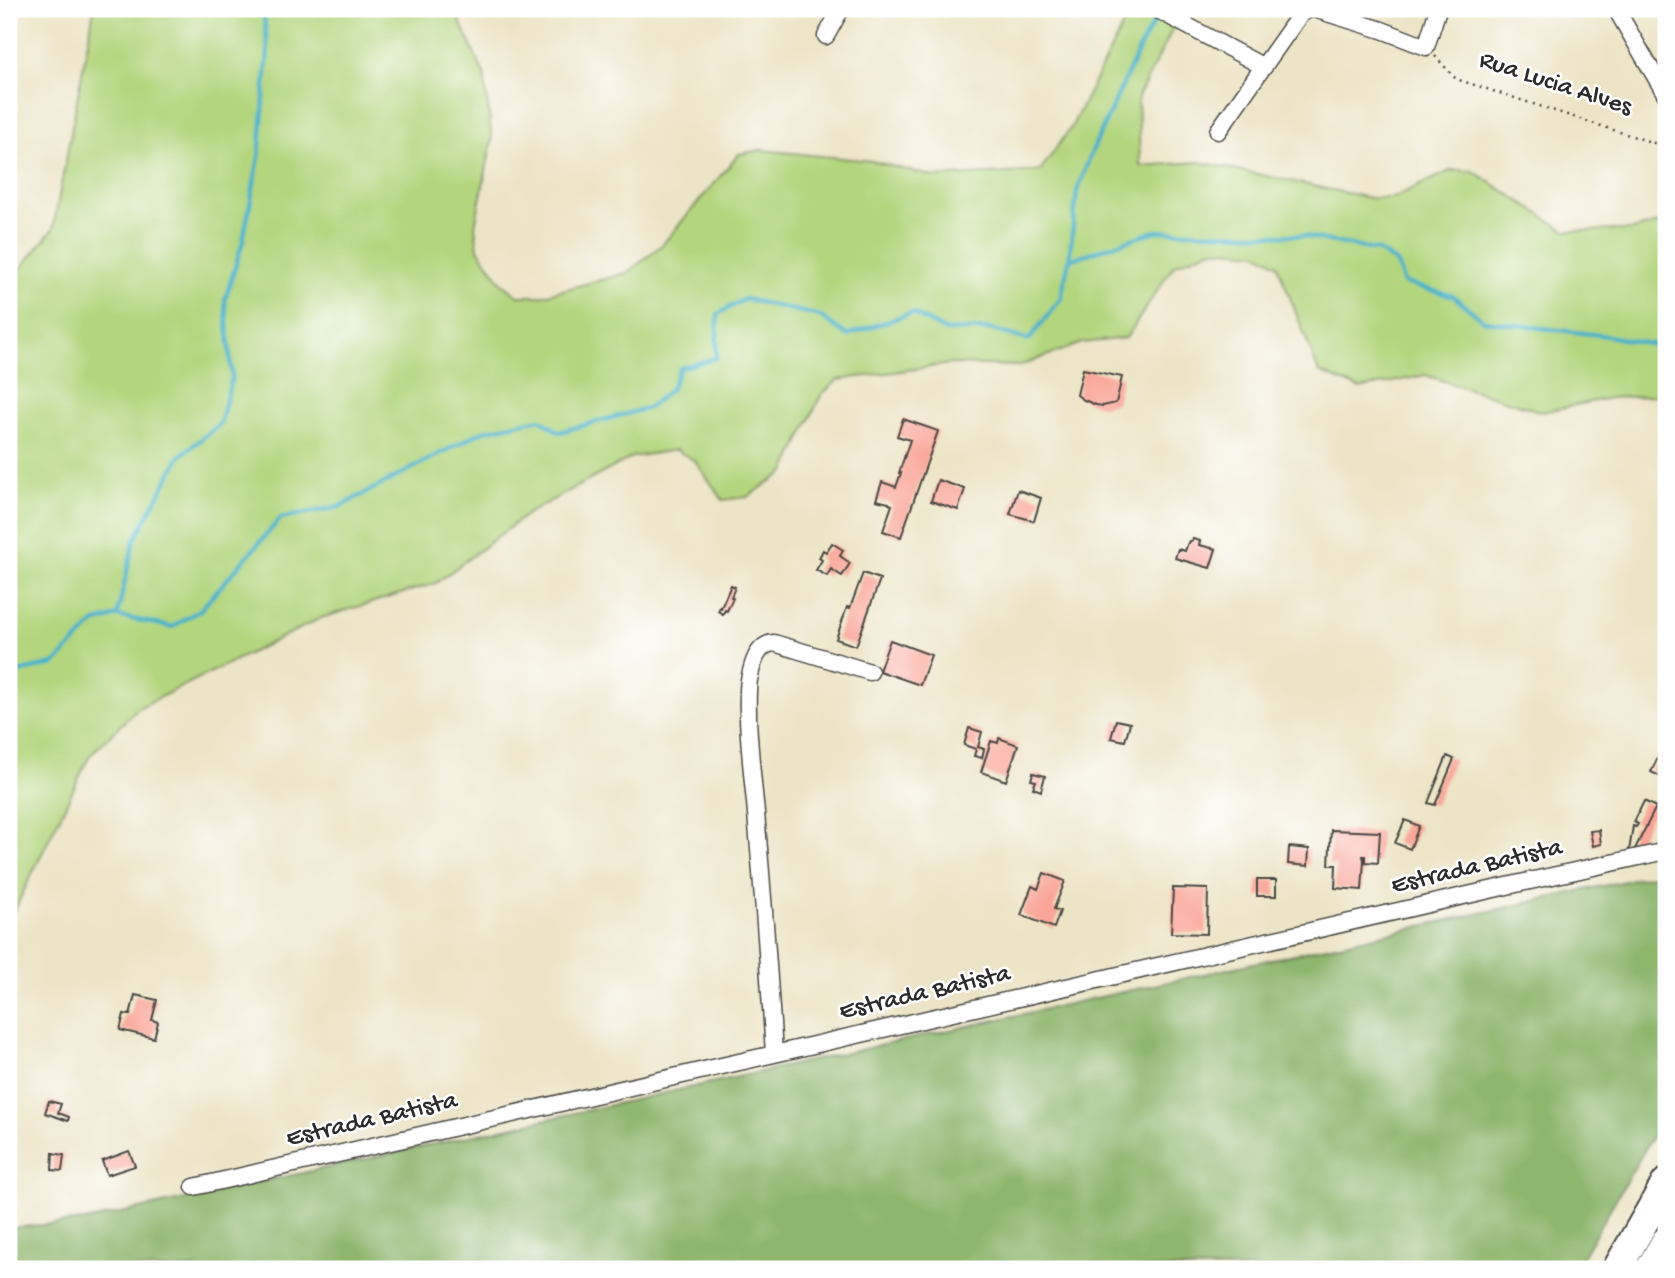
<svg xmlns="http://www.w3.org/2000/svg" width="1675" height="1278" viewBox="0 0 1675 1278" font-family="'Gochi Hand',sans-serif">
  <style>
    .green { fill: #b3d57e; stroke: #6f8054; stroke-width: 2 }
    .forest { fill: #8eb66d; stroke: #5c704c; stroke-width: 2 }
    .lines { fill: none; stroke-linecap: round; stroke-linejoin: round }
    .stream { stroke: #49b3c7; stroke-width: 4.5 }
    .building { fill: #f9a598 }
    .street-casing { stroke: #484742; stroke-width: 19 }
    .highway-casing { stroke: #484742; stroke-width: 32 }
    .path { stroke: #484742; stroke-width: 2.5; stroke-dasharray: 2 5; stroke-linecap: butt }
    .street { stroke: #fff; stroke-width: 16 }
    .highway { stroke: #fff; stroke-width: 28 }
    .labels { text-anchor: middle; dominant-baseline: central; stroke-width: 5; stroke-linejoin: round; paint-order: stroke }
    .street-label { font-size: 26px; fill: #2b2b2b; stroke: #fff }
  </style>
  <rect width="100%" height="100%" fill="#fff"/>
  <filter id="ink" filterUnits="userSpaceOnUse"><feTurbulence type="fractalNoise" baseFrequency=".0143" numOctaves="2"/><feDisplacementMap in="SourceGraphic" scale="14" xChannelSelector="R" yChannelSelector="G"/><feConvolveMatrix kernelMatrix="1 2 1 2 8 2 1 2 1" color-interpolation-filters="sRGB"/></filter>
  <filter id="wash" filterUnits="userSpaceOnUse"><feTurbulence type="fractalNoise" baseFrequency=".00686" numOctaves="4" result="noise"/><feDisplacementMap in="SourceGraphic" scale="28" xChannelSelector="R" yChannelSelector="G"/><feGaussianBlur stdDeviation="1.57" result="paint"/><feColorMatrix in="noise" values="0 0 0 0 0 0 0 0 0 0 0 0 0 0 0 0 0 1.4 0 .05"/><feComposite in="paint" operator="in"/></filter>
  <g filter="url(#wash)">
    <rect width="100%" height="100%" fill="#ece4c6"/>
    <path class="green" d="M94,9H454L484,74L492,140L475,226L478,249L502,283L518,296H540L627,273L662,245L739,154L761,150L872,161L935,177L1040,171L1072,126L1131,9H1183L1138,97L1140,166L1200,162L1370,198H1393L1452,170L1473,171L1566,231L1633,230L1666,221V395L1610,398L1542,412L1425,375L1360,389L1319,372L1277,264L1258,253L1212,249L1174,265L1126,338L1082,343L1019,366L950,364L838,380L821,395L785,472L747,497L723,500L695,461L676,450L632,457L530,512L436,583L321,618L138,708L90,755L9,921V283L53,229Z"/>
    <path class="forest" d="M1666,872V1113L1575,1269H9V1228L85,1221Z"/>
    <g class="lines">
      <path class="stream" d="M1069,260L1077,191L1093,149L1141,45L1159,13
        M117,616L134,541L180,456L220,424L232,377L225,300L243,241L259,157L268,51L263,9
        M9,674L54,664L94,623L117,616L172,627L200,610L281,518L339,507L483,431L540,419L559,432L648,408L671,389L680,368L716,358L718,314L745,299L820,316L847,335L912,313L946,331L990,329L1029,340L1061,298L1069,260L1156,231L1305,236L1378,251L1396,262L1404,283L1453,296L1484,321L1608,336L1666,347"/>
    </g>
    <g id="blocks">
      <path class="building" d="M1083,369L1122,377L1116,403L1103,406L1096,405L1084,400L1077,395Z
        M903,419L938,431L901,537L883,531L892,505L889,504V503L876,500L882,482L896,487L901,473H899L910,440L897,436Z
        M938,480L965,489L958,510L931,501Z
        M1018,490L1041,498L1034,521L1010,514Z
        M1193,539L1200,541L1199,545L1216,549L1210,568L1175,558L1178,549L1185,551L1188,543H1189L1190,541H1192Z
        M832,543L843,550L840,556L850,563L842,576L831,569L827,576L816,570L822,560L819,558L823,550L826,552Z
        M863,573L880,579L856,646L836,639L847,607L850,608Z
        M731,585L735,587L731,597L733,598L727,611L725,610L723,614L718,611L720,607L721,608Z
        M890,640L931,655L920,685L879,671Z
        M1116,720L1130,723L1125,741L1111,738Z
        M969,728L982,732L978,747L984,749L982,758L974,756L976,749L964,745Z
        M999,738L1018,745L1006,781L981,772L991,741L998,743Z
        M1666,740V779L1651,772Z
        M1447,756L1454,759L1435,805L1428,803Z
        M1033,773L1045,776L1041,791L1033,788L1036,781L1031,780Z
        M1644,801L1656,807L1635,849L1629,851L1633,826L1636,827L1638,824L1634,822Z
        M1405,820L1419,826L1410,849L1395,843Z
        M1331,830L1380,832L1378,863L1365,862V856H1363L1364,860L1362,890L1335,888L1336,865H1329Z
        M1599,830L1601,844L1593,846L1590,831Z
        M1289,847L1309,849L1308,866L1288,864Z
        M1044,873L1065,881L1054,909L1060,911L1054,928L1021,915L1032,886L1038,889Z
        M1257,880H1276V896H1257Z
        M1173,888L1208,889L1207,934L1171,933Z
        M135,995L157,1000L152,1020L158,1022L154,1038L120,1030L124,1014L130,1015Z
        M49,1101L61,1104L58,1113L69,1117L68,1121L45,1113Z
        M129,1151L135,1166L107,1175L102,1161Z
        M53,1153L64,1155L62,1171L52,1170Z"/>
    </g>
  </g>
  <g filter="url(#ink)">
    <use href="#blocks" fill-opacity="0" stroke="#484742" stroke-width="2"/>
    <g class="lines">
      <g class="street-casing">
        <path id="street" d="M1156,9L1264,67
          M1314,9L1382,30L1426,47L1438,9
          M1616,9L1666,95
          M826,36L841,9
          M1218,131L1297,19L1301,14L1309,9
          M774,1054C769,974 763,894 756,813C753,781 749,749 748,717C748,705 747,692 749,680C752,665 757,644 774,643L870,672
          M194,1187L1507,886L1666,851"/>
      </g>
      <g class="highway-casing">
        <path id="highway" d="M1617,1269L1666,1183
          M1650,1269L1666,1241"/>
      </g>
      <path class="path" d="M1435,56L1456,79L1660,145L1666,132"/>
      <use href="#street" class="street"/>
      <use href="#highway" class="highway"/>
    </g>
  </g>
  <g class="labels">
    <g class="street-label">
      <text transform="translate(1555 85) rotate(18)">Rua Lucia Alves</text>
      <text transform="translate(1477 868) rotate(-13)">Estrada Batista</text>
      <text transform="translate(925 994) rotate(-13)">Estrada Batista</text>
      <text transform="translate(372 1121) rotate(-13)">Estrada Batista</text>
    </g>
  </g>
  <rect width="1675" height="1278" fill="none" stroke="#fff" stroke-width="35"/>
</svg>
